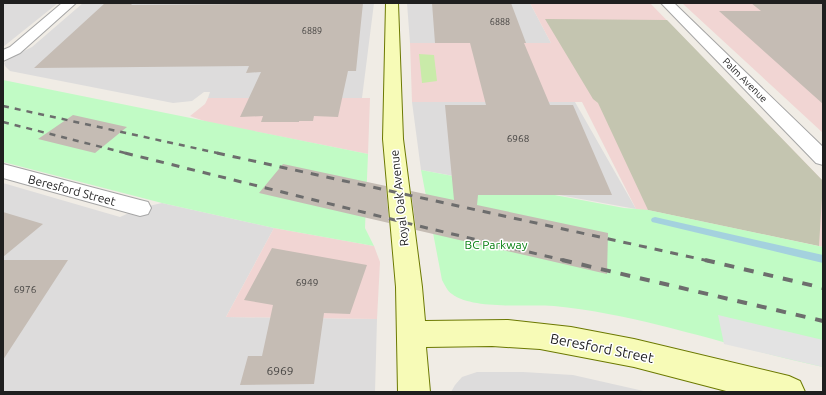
<svg xmlns="http://www.w3.org/2000/svg" width="826" height="395" viewBox="0 0 826 395" font-family="Ubuntu,sans-serif">
  <style>
    .residential { fill: #dddcdc }
    .commercial { fill: #f1d5d3 }
    .construction { fill: #c4c5b0 }
    .grass { fill: #c9eba9 }
    .park { fill: #c1fbc5 }
    .parking { fill: #e3e3e3 }
    .lines { fill: none; stroke-linecap: round; stroke-linejoin: round }
    .stream { fill: #a4d1de; fill-rule: evenodd }
    .building { fill: #c5bcb4 }
    .street-casing { stroke: #a6a6a6; stroke-width: 2 }
    .secondary-casing { stroke: #6c7902; stroke-width: 2 }
    .street { fill: #fff; fill-rule: evenodd }
    .secondary { fill: #f7fbb7; fill-rule: evenodd }
    .rail-far2 { stroke: #6d6d6d; stroke-width: 2.5; stroke-dasharray: 6 6; stroke-linecap: butt }
    .rail-far1 { stroke: #6d6d6d; stroke-width: 3; stroke-dasharray: 8 8; stroke-linecap: butt }
    .rail { stroke: #6d6d6d; stroke-width: 4; stroke-dasharray: 10 10; stroke-linecap: butt }
    .labels { text-anchor: middle; dominant-baseline: central; stroke-width: 3; stroke-linejoin: round; paint-order: stroke }
    .far-number-label { font-size: 9px; fill: #484644 }
    .far-street-label { font-size: 10px; fill: #1f1f1f; stroke: #fff }
    .number-label { font-size: 10px; fill: #484644 }
    .street-label { font-size: 12px; fill: #1f1f1f; stroke: #fff }
    .park-label { font-size: 12px; fill: #098013; stroke: #fff }
    .near-number-label { font-size: 12px; fill: #484644 }
    .near-street-label { font-size: 14px; fill: #1f1f1f; stroke: #fff }
  </style>
  <rect width="100%" height="100%" fill="#f0ece5"/>
  <path class="residential" d="M3,3H58L3,47Z
    M83,3H374L362,98H208L210,92H204L192,101L173,103L10,71L5,66L4,63L8,59L32,47Z
    M407,3H530L551,43H410Z
    M412,102H575L636,209L421,170Z
    M3,183L120,217L140,208L162,203L274,228L226,317L377,319L375,392H3Z
    M477,372H523L573,375L648,392H451L455,385L462,377Z"/>
  <path class="commercial" d="M530,3H650L823,181V247L636,209L582,102H412L410,43H551Z
    M682,3H823V133Z
    M208,98H370L368,154L207,122L190,116L205,104Z
    M274,228L374,246L380,262L377,319L226,317Z"/>
  <path class="construction" d="M545,19L667,20L823,181L819,246L648,210L598,103L593,99Z"/>
  <path class="grass" d="M419,54L434,55L437,81L422,83Z"/>
  <path class="park" d="M3,80L368,154L365,228L374,246L274,228L162,203L3,162Z
    M421,170L624,208L648,210L823,247V367C733,348 645,315 554,306C527,304 473,310 452,294C447,291 445,285 442,280Z"/>
  <path class="parking" d="M718,315L823,340V367L724,344Z"/>
  <g class="lines">
    <path class="stream" d="M655,217L823,255V263L652,222L651,220L652,218Z"/>
  </g>
  <path class="building" d="M105,3H133L131,5L363,3L356,71H348L338,117L314,116L313,121H299V122H261L263,116L240,117L261,72L246,73L249,66L34,68Z
    M432,3H511L526,43H524L550,105H573L612,195H478L477,205L608,233L607,274L416,230L411,191L454,200L445,105H486L470,43H435Z
    M751,3H823V104L719,11H761Z
    M73,115L127,127L95,153L38,139Z
    M283,164L386,186L389,223L259,193Z
    M3,212L43,224L3,257Z
    M272,248L367,265L350,314L324,313L314,384L240,385L248,356H262L273,305L244,300Z
    M3,260H68L3,360Z"/>
  <g class="lines">
    <g class="street-casing">
      <path id="street" d="M62,3H76L20,53L3,61V50L10,47Z
        M661,3H674L823,147V165L816,163Z
        M3,164L140,200L148,202L151,208L148,214L140,216L3,178Z"/>
    </g>
    <g class="secondary-casing">
      <path id="secondary" d="M386,3H398L403,139L422,287L425,321L508,320L571,327L634,339L789,376L800,381L805,392H730L634,367L540,349L492,346L426,347L430,392H398L396,287L383,139Z"/>
    </g>
    <use href="#street" class="street"/>
    <use href="#secondary" class="secondary"/>
    <path class="rail-far2" d="M3,106L222,154
      M3,122L129,154"/>
    <path class="rail-far1" d="M125,153L427,228L567,261
      M217,153L709,261"/>
    <path class="rail" d="M562,260L823,321
      M705,260L823,288"/>
  </g>
  <g class="labels">
    <g class="far-number-label">
      <text x="500" y="22">6888</text>
      <text x="312" y="31">6889</text>
    </g>
    <g class="far-street-label">
      <text transform="translate(745 80) rotate(45)">Palm Avenue</text>
    </g>
    <g class="number-label">
      <text x="518" y="138">6968</text>
      <text x="307" y="282">6949</text>
      <text x="25" y="289">6976</text>
    </g>
    <g class="street-label">
      <text transform="translate(72 190) rotate(15)">Beresford Street</text>
      <text transform="translate(399 198) rotate(-96)">Royal Oak Avenue</text>
    </g>
    <g class="park-label">
      <text x="496" y="244">BC Parkway</text>
    </g>
    <g class="near-number-label">
      <text x="280" y="370">6969</text>
    </g>
    <g class="near-street-label">
      <text transform="translate(602 348) rotate(11)">Beresford Street</text>
    </g>
  </g>
  <rect width="826" height="395" fill="none" stroke="#1f1f1f" stroke-width="8"/>
</svg>
